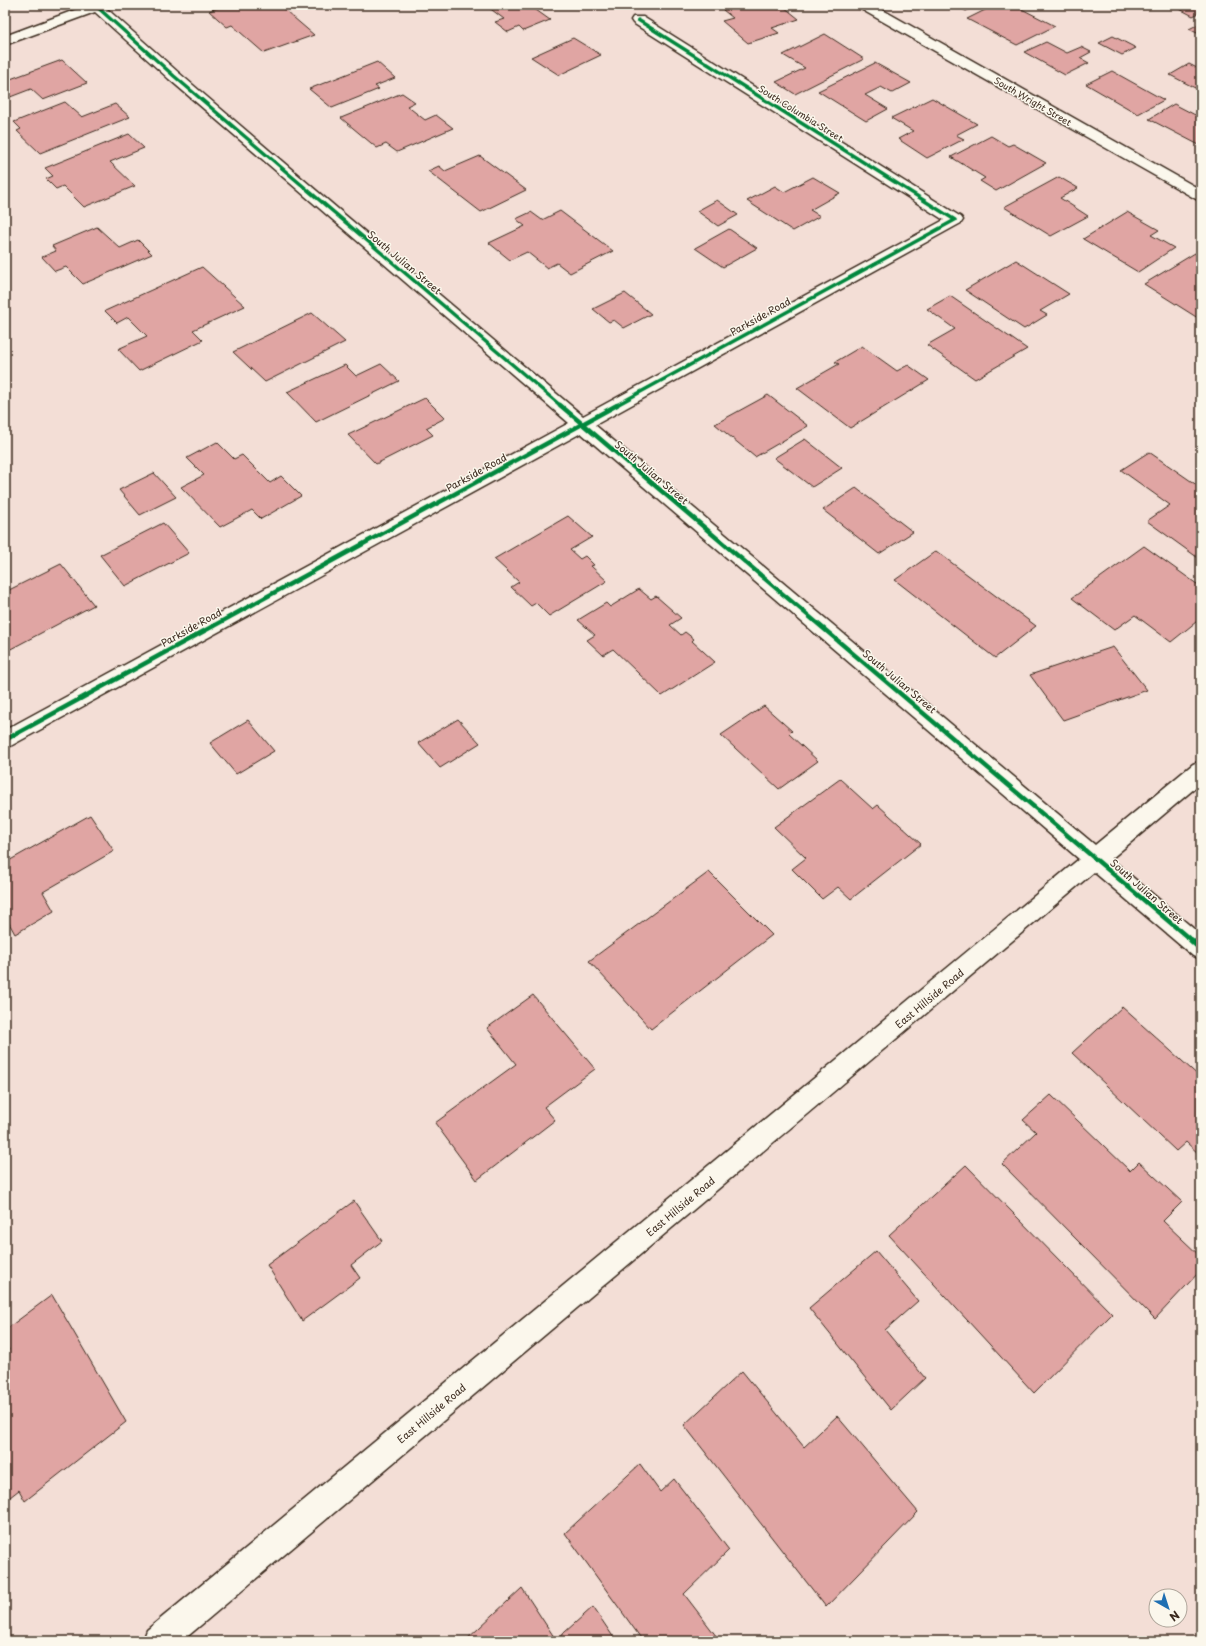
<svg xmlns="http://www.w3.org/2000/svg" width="1206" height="1646" viewBox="0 0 1206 1646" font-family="'Playpen Sans',sans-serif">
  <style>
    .building { fill: #e0a5a3; stroke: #3b2a1e }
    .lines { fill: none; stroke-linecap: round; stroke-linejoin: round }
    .minor-casing { stroke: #3b2a1e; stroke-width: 3 }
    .minor { fill: #fbf7ec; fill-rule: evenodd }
    .cycleway-far2-casing { stroke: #fbf7ec; stroke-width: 5 }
    .cycleway-far1-casing { stroke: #fbf7ec; stroke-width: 7 }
    .cycleway-casing { stroke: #fbf7ec; stroke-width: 8 }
    .cycleway-far2 { stroke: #00873e; stroke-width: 3.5 }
    .cycleway-far1 { stroke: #00873e; stroke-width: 4.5 }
    .cycleway { stroke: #00873e; stroke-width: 6 }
    .labels { text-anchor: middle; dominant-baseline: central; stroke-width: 3; stroke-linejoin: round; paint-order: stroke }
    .far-street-label { font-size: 9px; fill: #3b2a1e; stroke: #fbf7ec }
    .street-label { font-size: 10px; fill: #3b2a1e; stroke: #fbf7ec }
  </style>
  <rect width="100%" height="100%" fill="#f3ded6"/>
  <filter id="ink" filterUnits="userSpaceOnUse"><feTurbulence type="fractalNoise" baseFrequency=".025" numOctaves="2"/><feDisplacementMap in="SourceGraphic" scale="8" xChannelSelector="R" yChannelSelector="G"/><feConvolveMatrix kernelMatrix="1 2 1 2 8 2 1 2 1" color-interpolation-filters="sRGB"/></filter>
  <g filter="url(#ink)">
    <path class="building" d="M226,5H279L314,35L264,53L232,25L227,27L209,11Z
      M494,5H529L550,20L523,31L519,27L508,32L495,22L504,19L488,7Z
      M738,5H773L778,9L784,7L799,19L772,28L779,33L748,43L722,21L733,18L723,10Z
      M955,5H978L966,11Z
      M995,5H1014L1055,26L1017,45L967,19Z
      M1172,5H1201V12L1193,16Z
      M1201,23V35L1189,29Z
      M825,34L864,59L795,94L776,82L805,68L783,55Z
      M1113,36L1136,48L1122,55L1099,43Z
      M573,38L601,55L559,75L531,57Z
      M1046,42L1067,53L1081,47L1091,52L1080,58L1089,63L1065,75L1024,52Z
      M62,60L87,83L43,100L31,89L5,99V81Z
      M377,62L395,78L375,86L379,89L332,108L309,89Z
      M875,63L911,83L892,93L881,87L865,95L888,109L866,121L818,91Z
      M1189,64L1201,70V84L1195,88L1170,75Z
      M1112,71L1164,100L1138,114L1086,84Z
      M402,93L415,102L407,106L425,120L436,115L453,128L397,152L386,144L377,148L341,118Z
      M932,98L977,124L956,135L964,139L927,158L898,139L913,131L891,118Z
      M65,102L82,117L115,104L130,117L40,153L17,131L21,129L14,122Z
      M1174,104L1201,118V146L1149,119Z
      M129,134L144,148L110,162L135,186L84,207L63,186L56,189L46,179L53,176L45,168Z
      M991,136L1008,146L1013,144L1046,163L996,191L980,181L985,178L951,157Z
      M480,156L526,190L481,212L428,171L439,166L445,171Z
      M813,177L840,193L810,210L820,216L793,231L747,201L775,186L784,192Z
      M1059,177L1078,188L1060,198L1088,216L1051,236L1004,207Z
      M717,200L738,215L718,226L697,211Z
      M560,211L613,251L570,273L557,263L547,268L527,252L510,260L489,243L525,226L516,219L531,212L542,220Z
      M1127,212L1159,230L1151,235L1174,248L1138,272L1083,239Z
      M97,227L120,248L138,240L152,254L83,284L66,267L55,271L42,257L56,251L52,246Z
      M729,229L757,248L723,267L695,248Z
      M1195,253L1201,257V320L1144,284Z
      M1016,260L1069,294L1040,311L1047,315L1024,329L965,290Z
      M202,267L245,306L193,330L203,340L139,371L118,349L147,336L128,317L117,323L105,311Z
      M625,293L651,314L624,328L614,320L609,322L593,309Z
      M950,296L1027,349L975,379L927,345L955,329L927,309Z
      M312,313L345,342L265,382L233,352Z
      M862,346L897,371L908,365L929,380L850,428L797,388L839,364L835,362Z
      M381,364L399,381L316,422L287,392L345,365L356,376Z
      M768,395L808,426L755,457L715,424Z
      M425,398L445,418L426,428L433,435L376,464L348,435Z
      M805,439L842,468L812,487L774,458Z
      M217,442L234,459L242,455L270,483L281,476L301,496L261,519L252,510L220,527L181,487L204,475L187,458Z
      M1149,452L1201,488V560L1147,521L1170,505L1121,470Z
      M154,473L176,497L140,515L119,490Z
      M856,488L913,532L879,554L823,510Z
      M568,516L592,537L570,550L580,559L585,556L594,565L591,566L607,581L549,616L536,603L531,606L511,587L519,582L494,559Z
      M163,523L189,553L125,586L100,555Z
      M1144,546L1201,587V618L1171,642L1135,615L1114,630L1072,598Z
      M936,551L1036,626L995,658L895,580Z
      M61,564L94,605L5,652V592Z
      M639,589L651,599L656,596L681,618L670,625L681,635L685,632L694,639L692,641L715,662L662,696L613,649L603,655L587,640L595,635L578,620L606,603L610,607Z
      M1113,647L1147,690L1063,720L1030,675Z
      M764,706L792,731L789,734L818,761L779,789L721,735Z
      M458,719L480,743L440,768L418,743Z
      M248,720L274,751L236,774L210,743Z
      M840,779L873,809L878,805L921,844L851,899L838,887L822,899L792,869L806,858L774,827Z
      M90,815L114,851L43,892L54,911L15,934L5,916V863Z
      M709,872L772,935L651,1029L589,961Z
      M533,995L595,1069L544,1107L555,1120L477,1180L435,1123L516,1064L487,1028Z
      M1122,1007L1201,1078V1156L1186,1142L1176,1151L1072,1053Z
      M1051,1095L1130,1171L1139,1162L1182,1202L1163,1221L1201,1257V1270L1155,1319L1002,1164L1036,1132L1023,1120Z
      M966,1165L1112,1314L1034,1393L889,1235Z
      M354,1201L382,1241L351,1265L360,1278L302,1321L267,1265Z
      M876,1251L918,1301L885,1330L925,1378L891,1410L809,1308Z
      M52,1295L126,1422L25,1501L19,1490L5,1501V1354L9,1350L5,1343V1330Z
      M742,1371L804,1447L837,1416L918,1512L826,1607L684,1425Z
      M640,1464L660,1492L674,1479L729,1550L684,1594L720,1641H643L565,1533Z
      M522,1588L556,1640L593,1607L616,1641H465Z"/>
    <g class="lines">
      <g class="minor-casing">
        <path id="minor" d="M88,5H108L106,8L179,73L345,215L583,416L944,220L633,23L631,20L633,17H643L961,217L963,220L961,223L595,425L1095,845L1193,764L1201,761V783L1111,859L1201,935V959L1193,956L1094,872L182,1641H143L147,1630L1079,859L581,433L5,749V730L569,423L169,79L95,12L5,45V36Z
          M857,5H874L1201,190V201L1196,199L859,8Z"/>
      </g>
      <use href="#minor" class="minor"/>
      <g class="cycleway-far2-casing">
        <path id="cycleway-far2" d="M95,5L174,76L561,406
          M615,406L955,220L638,20"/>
      </g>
      <g class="cycleway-far1-casing">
        <path id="cycleway-far1" d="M560,405L1192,941
          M5,740L617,405"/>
      </g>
      <g class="cycleway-casing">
        <path id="cycleway" d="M1191,940L1201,949"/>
      </g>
      <use href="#cycleway-far2" class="cycleway-far2"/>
      <use href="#cycleway-far1" class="cycleway-far1"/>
      <use href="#cycleway" class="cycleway"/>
    </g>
  </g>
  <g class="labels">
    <g class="far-street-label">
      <text transform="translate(1033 101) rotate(30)">South Wright Street</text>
      <text transform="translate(801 113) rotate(32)">South Columbia Street</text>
    </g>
    <g class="street-label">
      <text transform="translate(405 262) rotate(40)">South Julian Street</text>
      <text transform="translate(760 316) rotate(-29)">Parkside Road</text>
      <text transform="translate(476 472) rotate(-29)">Parkside Road</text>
      <text transform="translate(652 472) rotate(40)">South Julian Street</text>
      <text transform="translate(191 627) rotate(-29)">Parkside Road</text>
      <text transform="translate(900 681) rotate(40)">South Julian Street</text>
      <text transform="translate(1147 891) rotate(41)">South Julian Street</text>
      <text transform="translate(929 998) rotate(-40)">East Hillside Road</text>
      <text transform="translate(680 1206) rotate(-40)">East Hillside Road</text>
      <text transform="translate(431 1413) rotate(-40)">East Hillside Road</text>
    </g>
  </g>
  <rect width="1206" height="1646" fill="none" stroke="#fbf7ec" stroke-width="20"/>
  <rect x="10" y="10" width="1186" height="1626" fill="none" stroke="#3b2a1e" stroke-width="1.5" filter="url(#ink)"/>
  <g transform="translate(1168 1608) rotate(141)"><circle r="19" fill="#fbf7ec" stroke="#aea59a"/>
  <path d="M0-3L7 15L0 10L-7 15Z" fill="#1f6fb2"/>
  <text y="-6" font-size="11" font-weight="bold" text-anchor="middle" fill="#3b2a1e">N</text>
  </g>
</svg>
